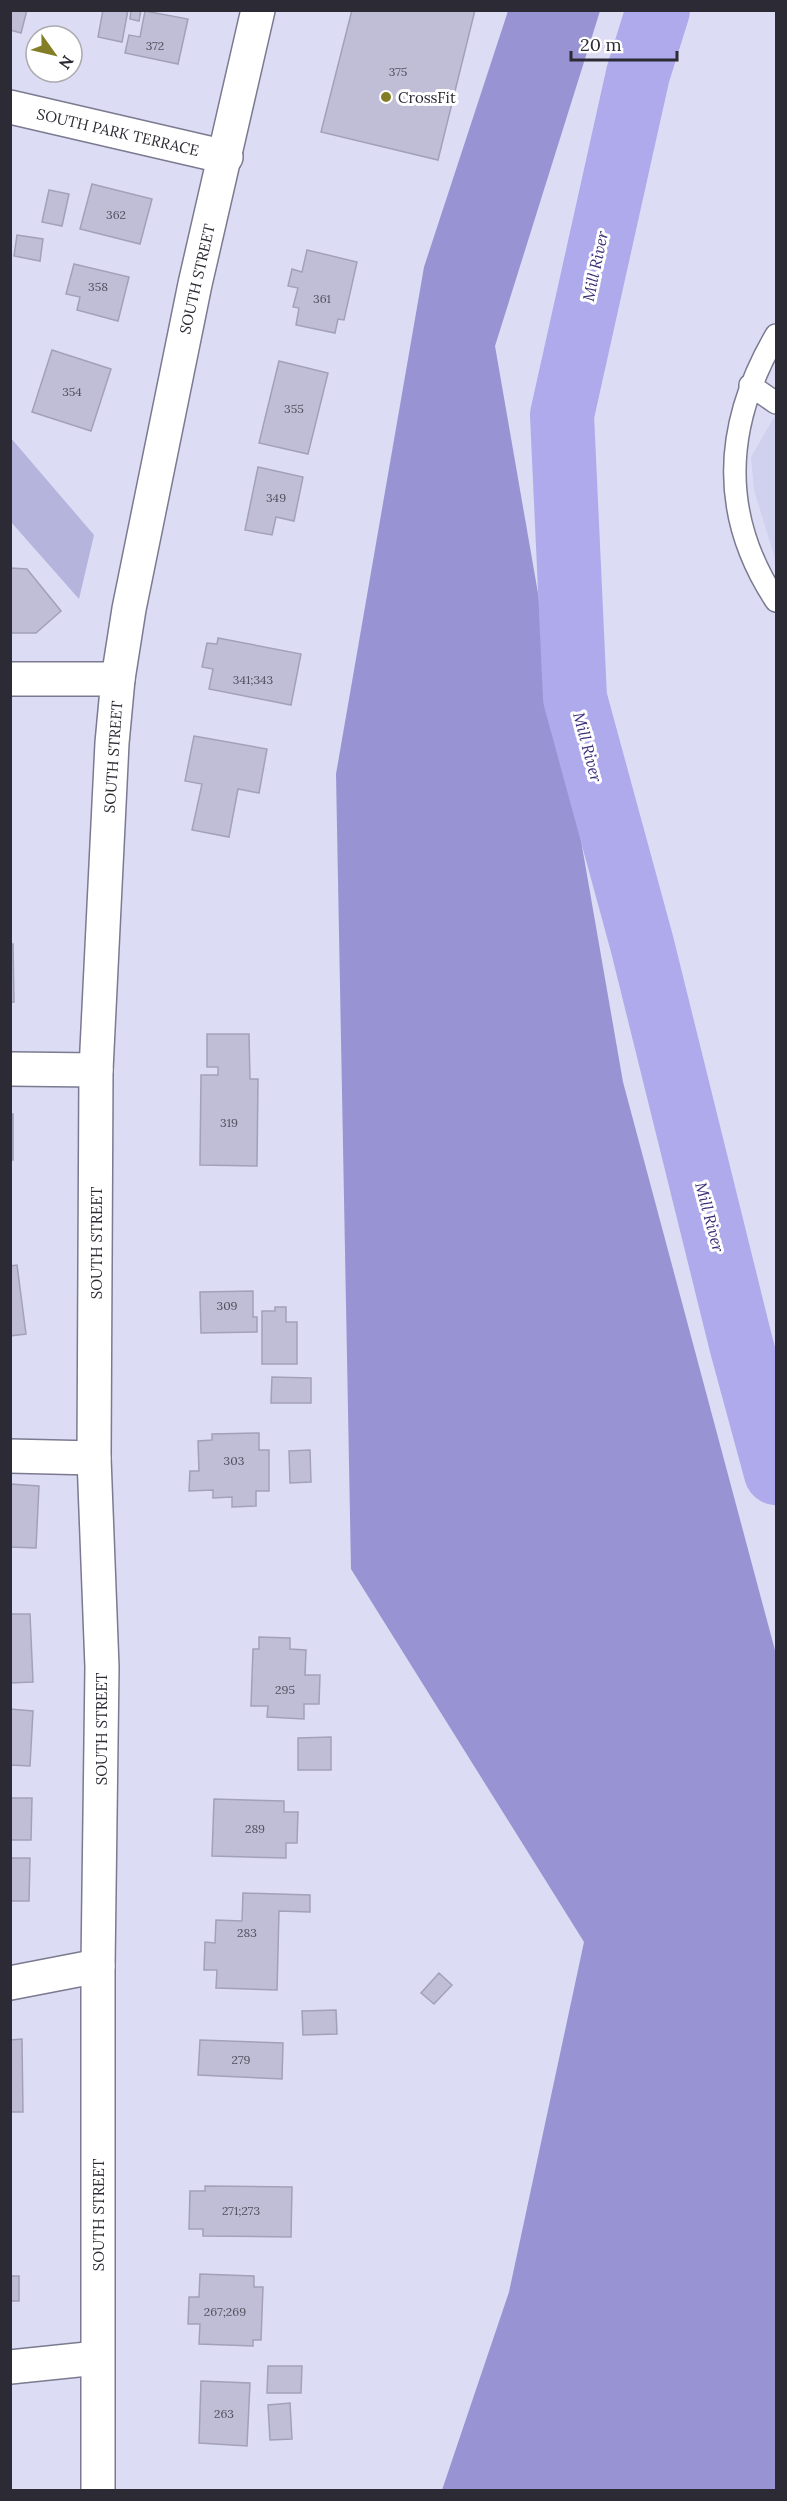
<svg xmlns="http://www.w3.org/2000/svg" width="787" height="2501" viewBox="0 0 787 2501" font-family="Lora,serif">
  <style>
    .built { fill: #d0d0ef }
    .green { fill: #b5b4dc }
    .forest { fill: #9894d3 }
    .lines { fill: none; stroke-linecap: round; stroke-linejoin: round }
    .river { stroke: #aeaaeb; stroke-width: 64 }
    .building { fill: #bfbed6; stroke: #a2a1b9; stroke-width: 1.5 }
    .service-casing { stroke: #7a7a90; stroke-width: 24 }
    .minor-casing { stroke: #7a7a90; stroke-width: 36 }
    .primary-casing { stroke: #7a7a90; stroke-width: 36 }
    .service { stroke: #fff; stroke-width: 21 }
    .minor { stroke: #fff; stroke-width: 33 }
    .primary { stroke: #fff; stroke-width: 33 }
    .poi-dot { fill: #837e26; stroke: #fff; stroke-width: 2 }
    .labels { text-anchor: middle; dominant-baseline: central; stroke-width: 6; stroke-linejoin: round; paint-order: stroke }
    .number-label { font-size: 12px; fill: #51505d }
    .poi-label { font-size: 15px; fill: #2c2b35; stroke: #fff; text-anchor: start }
    .street-label { font-size: 15px; fill: #2c2b35; stroke: #fff }
    .water-label { font-size: 16px; font-style: italic; fill: #3a2e78; stroke: #fff }
  </style>
  <rect width="100%" height="100%" fill="#dcdcf4"/>
  <path class="built" d="M776,414V562L754,490L751,457Z"/>
  <path class="green" d="M10,437L94,535L79,599L11,522Z"/>
  <path class="forest" d="M508,11H600L495,346L623,1082L776,1654V2490H442L509,2292L584,1942L351,1569L336,774L424,267Z"/>
  <g class="lines">
    <path class="river" d="M658,10L638,74L562,415L575,698L642,944L741,1344L776,1473"/>
  </g>
  <path class="building" d="M10,10H27L21,33L10,30Z
    M103,10H128L122,42L98,37Z
    M131,10H141L139,21L130,19Z
    M352,10H475L438,160L321,132Z
    M145,11L188,19L178,64L125,53L129,35L140,37Z
    M92,184L152,199L140,244L80,229Z
    M49,190L69,194L62,226L42,222Z
    M17,235L43,239L40,261L14,256Z
    M307,250L357,262L344,320L338,319L335,333L296,325L299,308L293,307L298,288L288,286L292,269L302,272Z
    M74,264L129,277L118,321L77,310L80,297L66,294Z
    M52,350L111,369L91,431L32,412Z
    M279,361L328,373L308,454L259,443Z
    M258,467L303,477L294,521L276,517L272,535L245,530Z
    M10,568L27,569L61,611L36,633H10Z
    M218,638L301,654L291,705L209,689L213,669L202,667L207,643L217,644Z
    M194,736L267,749L259,793L238,789L229,837L192,830L202,784L185,781Z
    M10,944H13L14,1002H10Z
    M207,1034H249L250,1079H258L257,1166L200,1165L201,1075H218V1067H207Z
    M10,1114H13V1160H10Z
    M17,1265L26,1334L10,1336V1266Z
    M253,1291V1317H257V1332L201,1333L200,1292Z
    M275,1307H286V1322H297V1364H262V1311H275Z
    M272,1377L311,1378V1403H271Z
    M259,1433V1450H269V1491H256V1506L232,1507V1497L213,1498V1490L189,1491L190,1471H199L198,1441L212,1440V1434Z
    M310,1450L311,1482L290,1483L289,1451Z
    M10,1484L39,1486L36,1548L10,1547Z
    M10,1614H30L33,1682L10,1683Z
    M259,1637L290,1638V1649L306,1650L305,1675H320L319,1704H304V1719L267,1717L268,1706H251L253,1649H259Z
    M10,1709L33,1711L30,1766L10,1765Z
    M331,1737V1770H298V1738Z
    M10,1798H32L31,1840H10Z
    M214,1799L284,1801V1812H298L297,1843H286V1858L212,1856Z
    M10,1858H30L29,1901H10Z
    M243,1893L310,1895V1912L279,1911L277,1990L216,1988L217,1970H204L205,1942L215,1943L216,1920L242,1921Z
    M439,1973L452,1985L434,2004L421,1993Z
    M336,2010L337,2034L303,2035L302,2011Z
    M22,2039L23,2112H10V2040Z
    M200,2040L283,2043L282,2079L198,2075Z
    M205,2186L292,2187L291,2237L203,2236V2229H189L190,2191H205Z
    M200,2274L254,2276V2287H263L261,2340H253V2346L199,2344L200,2324H188L189,2297H199Z
    M10,2276H19V2301H10Z
    M268,2366H302L301,2393H267Z
    M201,2381L250,2383L247,2446L199,2443Z
    M290,2403L292,2439L270,2440L268,2405Z"/>
  <g class="lines">
    <g class="service-casing">
      <path id="service" d="M776,335C724,424 718,513 776,601
        M750,385L776,403"/>
    </g>
    <g class="minor-casing">
      <path id="minor" d="M10,107L226,157
        M10,679H118
        M10,1069L96,1070
        M10,1456L94,1458
        M10,1983L98,1966
        M10,2367L97,2358"/>
    </g>
    <g class="primary-casing">
      <path id="primary" d="M98,2490V1966L102,1667L94,1458L96,1070L112,743L118,679L129,609L195,284L258,10"/>
    </g>
    <use href="#service" class="service"/>
    <use href="#minor" class="minor"/>
    <use href="#primary" class="primary"/>
  </g>
  <circle class="poi-dot" cx="386" cy="97" r="6"/>
  <g class="labels">
    <g class="number-label">
      <text x="155" y="45">372</text>
      <text x="398" y="71">375</text>
      <text x="116" y="214">362</text>
      <text x="98" y="286">358</text>
      <text x="322" y="298">361</text>
      <text x="72" y="391">354</text>
      <text x="294" y="408">355</text>
      <text x="276" y="497">349</text>
      <text x="253" y="679">341;343</text>
      <text x="229" y="1122">319</text>
      <text x="227" y="1305">309</text>
      <text x="234" y="1460">303</text>
      <text x="285" y="1689">295</text>
      <text x="255" y="1828">289</text>
      <text x="247" y="1932">283</text>
      <text x="241" y="2059">279</text>
      <text x="241" y="2210">271;273</text>
      <text x="225" y="2311">267;269</text>
      <text x="224" y="2413">263</text>
    </g>
    <g class="poi-label">
      <text x="398" y="97">CrossFit</text>
    </g>
    <g class="street-label">
      <text transform="translate(118 132) rotate(13)">SOUTH PARK TERRACE</text>
      <text transform="translate(197 279) rotate(-77)">SOUTH STREET</text>
      <text transform="translate(113 757) rotate(-86)">SOUTH STREET</text>
      <text transform="translate(96 1243) rotate(-90)">SOUTH STREET</text>
      <text transform="translate(101 1729) rotate(-90)">SOUTH STREET</text>
      <text transform="translate(98 2215) rotate(-90)">SOUTH STREET</text>
    </g>
    <g class="water-label">
      <text transform="translate(595 266) rotate(-78)">Mill River</text>
      <text transform="translate(588 747) rotate(75)">Mill River</text>
      <text transform="translate(710 1217) rotate(75)">Mill River</text>
    </g>
  </g>
  <rect width="787" height="2501" fill="none" stroke="#2c2b35" stroke-width="24"/>
  <g transform="translate(54 54) rotate(124)"><circle r="28" fill="#ffffff" stroke="#abaaae" stroke-width="1.5"/>
  <path d="M0-4.5L10 22L0 15L-10 22Z" fill="#837e26"/>
  <text y="-9" font-size="16" font-weight="bold" text-anchor="middle" fill="#2c2b35">N</text>
  </g>
  <path d="M571 51v9h106v-9" fill="none" stroke="#2c2b35" stroke-width="3"/>
  <text x="580" y="51" font-size="18" fill="#2c2b35" stroke="#ffffff" stroke-width="4.5" paint-order="stroke">20 m</text>
</svg>
